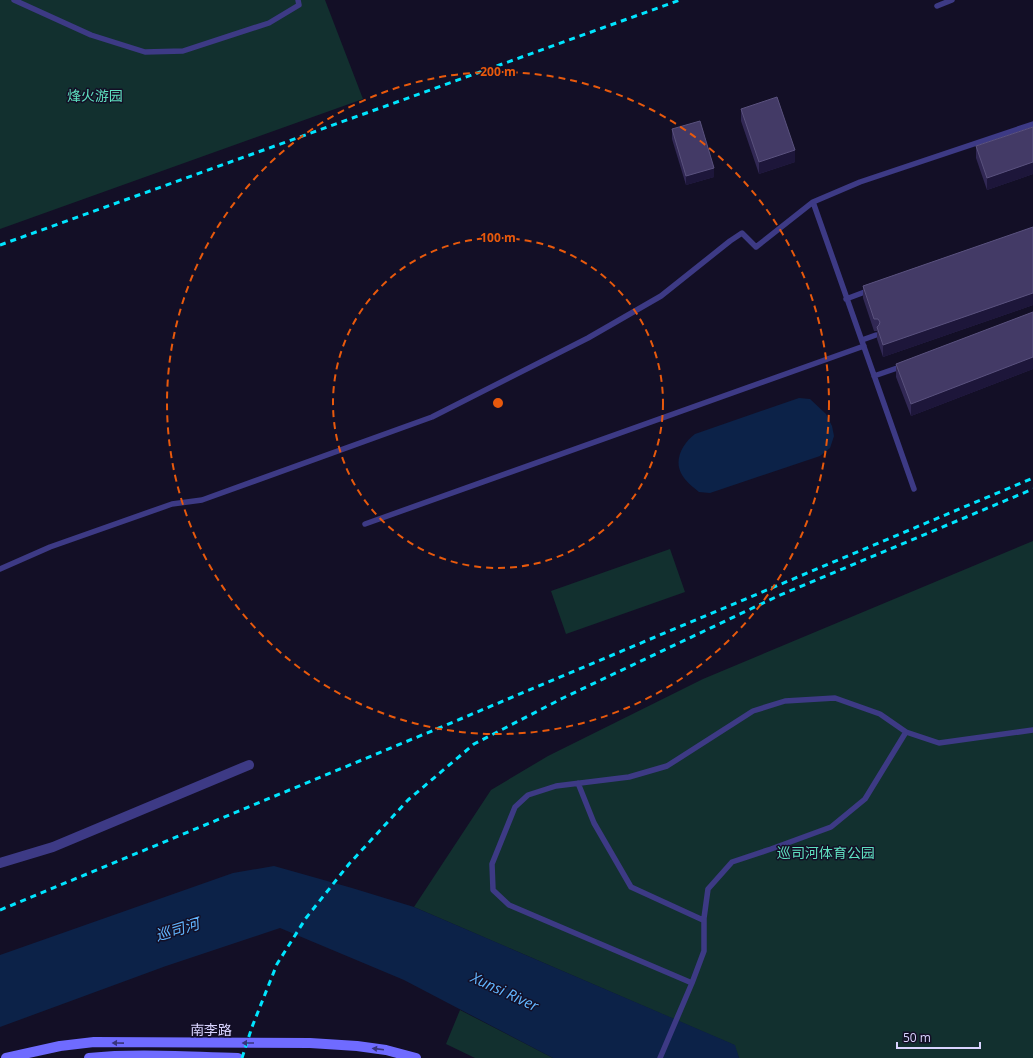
<svg xmlns="http://www.w3.org/2000/svg" width="1033" height="1058" viewBox="0 0 1033 1058" font-family="'Open Sans','Noto Sans SC',sans-serif">
  <style>
    .green { fill: #12302f }
    .water { fill: #0c2248 }
    .lines { fill: none; stroke-linecap: round; stroke-linejoin: round }
    .lane { stroke: #3d3a85; stroke-width: 5.5 }
    .street { stroke: #3d3a85; stroke-width: 10 }
    .secondary { stroke: #6f6bff; stroke-width: 10 }
    .rail { stroke: #00e5ff; stroke-width: 3; stroke-dasharray: 6 5; stroke-linecap: butt }
    .wall { fill: #312854 }
    .shaded-wall { fill: #1d163a }
    .building { fill: #433a66; stroke: #5a527e }
    .oneway { fill: #38347d }
    .ring { fill: none; stroke: #e8590c; stroke-width: 2; stroke-dasharray: 7 5 }
    .labels { text-anchor: middle; dominant-baseline: central; stroke-width: 3; stroke-linejoin: round; paint-order: stroke }
    .park-label { font-size: 14px; fill: #5fe0c0; stroke: #130f26 }
    .street-label { font-size: 14px; fill: #d9d4ff; stroke: #130f26 }
    .water-label { font-size: 15px; font-style: italic; fill: #62b6ff; stroke: #130f26 }
    .centre { fill: #e8590c; stroke: #130f26; stroke-width: 2 }
    .ring-label { font-size: 12px; text-anchor: middle; font-weight: bold; fill: #e8590c; stroke: #130f26; stroke-width: 3; stroke-linejoin: round; paint-order: stroke }
  </style>
  <rect width="100%" height="100%" fill="#130f26"/>
  <path class="green" d="M0,0H325L363,99L0,229Z
    M1033,541V1058H739L734,1045L414,907L491,790L548,756L703,679Z
    M670,549L685,592L566,634L551,591Z
    M460,1010L553,1058H475L446,1044Z"/>
  <path class="water" d="M799,398L810,399L826,414L832,426L834,436L830,448L820,456L710,493L699,492C693,487 685,481 681,473C674,459 683,443 695,434Z
    M274,866L352,888L414,907L735,1045L739,1058H553L404,980L280,928L166,966L0,1027V955L233,873Z"/>
  <g class="lines">
    <path class="lane" d="M14,0L91,35L145,52L183,51L269,23L299,5L298,0
      M937,6L952,0
      M813,202L914,489
      M846,299L870,290
      M862,340L876,335
      M874,376L903,366
      M365,524L864,346
      M0,569L50,547L172,504L202,500L432,417L588,338L661,296L730,241L742,233L756,247L813,202L860,182L1033,124
      M578,783L594,823L631,887L703,920
      M692,983L509,905L493,890L492,864L515,807L528,795L556,786L629,777L667,766L753,711L785,701L835,698L880,714L906,732L939,743L1033,730
      M660,1058L692,983L704,951V918L708,889L732,862L771,849L831,827L865,799L906,732"/>
    <path class="street" d="M0,863L53,847L249,765"/>
    <path class="secondary" d="M6,1058L60,1046L94,1042L310,1043L357,1046L386,1050L416,1058
      M89,1058C138,1053 188,1057 238,1058"/>
    <path class="rail" d="M0,245L680,0
      M0,910L439,728L1033,478
      M242,1058L252,1027L277,964L306,918L349,864L408,800L474,744L563,698L778,596L1033,489"/>
  </g>
  <path class="wall" d="M741,109L795,162L759,174L741,121Z
    M1033,127V174L987,190L976,158V146Z
    M672,129L714,177L686,185L672,139Z
    M1033,227V305L883,357L877,339V331H874L863,298V286Z
    M1033,312V369L911,416L896,377V364Z"/>
  <path class="shaded-wall" d="M795,150V162L759,174V162Z
    M1033,162V174L987,190V178Z
    M714,168V177L686,185V176Z
    M1033,293V305L883,357V345Z
    M1033,357V369L911,416V404Z"/>
  <path class="building" d="M777,97L795,150L759,162L741,109Z
    M700,121L714,168L686,176L672,129Z
    M1033,127V162L987,178L976,146Z
    M1033,227V293L883,345L877,327L879,325L880,322L878,319H874L863,286Z
    M1033,312V357L911,404L896,364Z"/>
  <defs><path id="oneway-solid" d="M-6-.8H1V-3.2L6.5 0L1 3.2V.8H-6Z"/></defs>
  <g class="oneway">
    <use href="#oneway-solid" transform="translate(118 1043) rotate(-179)"/>
    <use href="#oneway-solid" transform="translate(248 1043) rotate(180)"/>
    <use href="#oneway-solid" transform="translate(378 1049) rotate(-173)"/>
  </g>
  <g class="ring">
    <circle cx="498" cy="403" r="165"/>
    <circle cx="498" cy="403" r="331"/>
  </g>
  <g class="labels">
    <g class="park-label">
      <text x="95" y="95">烽火游园</text>
      <text x="826" y="852">巡司河体育公园</text>
    </g>
    <g class="street-label">
      <text x="211" y="1029">南李路</text>
    </g>
    <g class="water-label">
      <text transform="translate(177 929) rotate(-17)">巡司河</text>
      <text transform="translate(505 991) rotate(25)">Xunsi River</text>
    </g>
  </g>
  <circle cx="498" cy="403" r="6" class="centre"/>
  <g class="ring-label">
    <text x="498" y="76">200 m</text>
    <text x="498" y="242">100 m</text>
  </g>
  <path d="M897 1042v6h83v-6" fill="none" stroke="#d9d4ff" stroke-width="2"/>
  <text x="903" y="1042" font-size="12" fill="#d9d4ff" stroke="#130f26" stroke-width="3" paint-order="stroke">50 m</text>
</svg>
